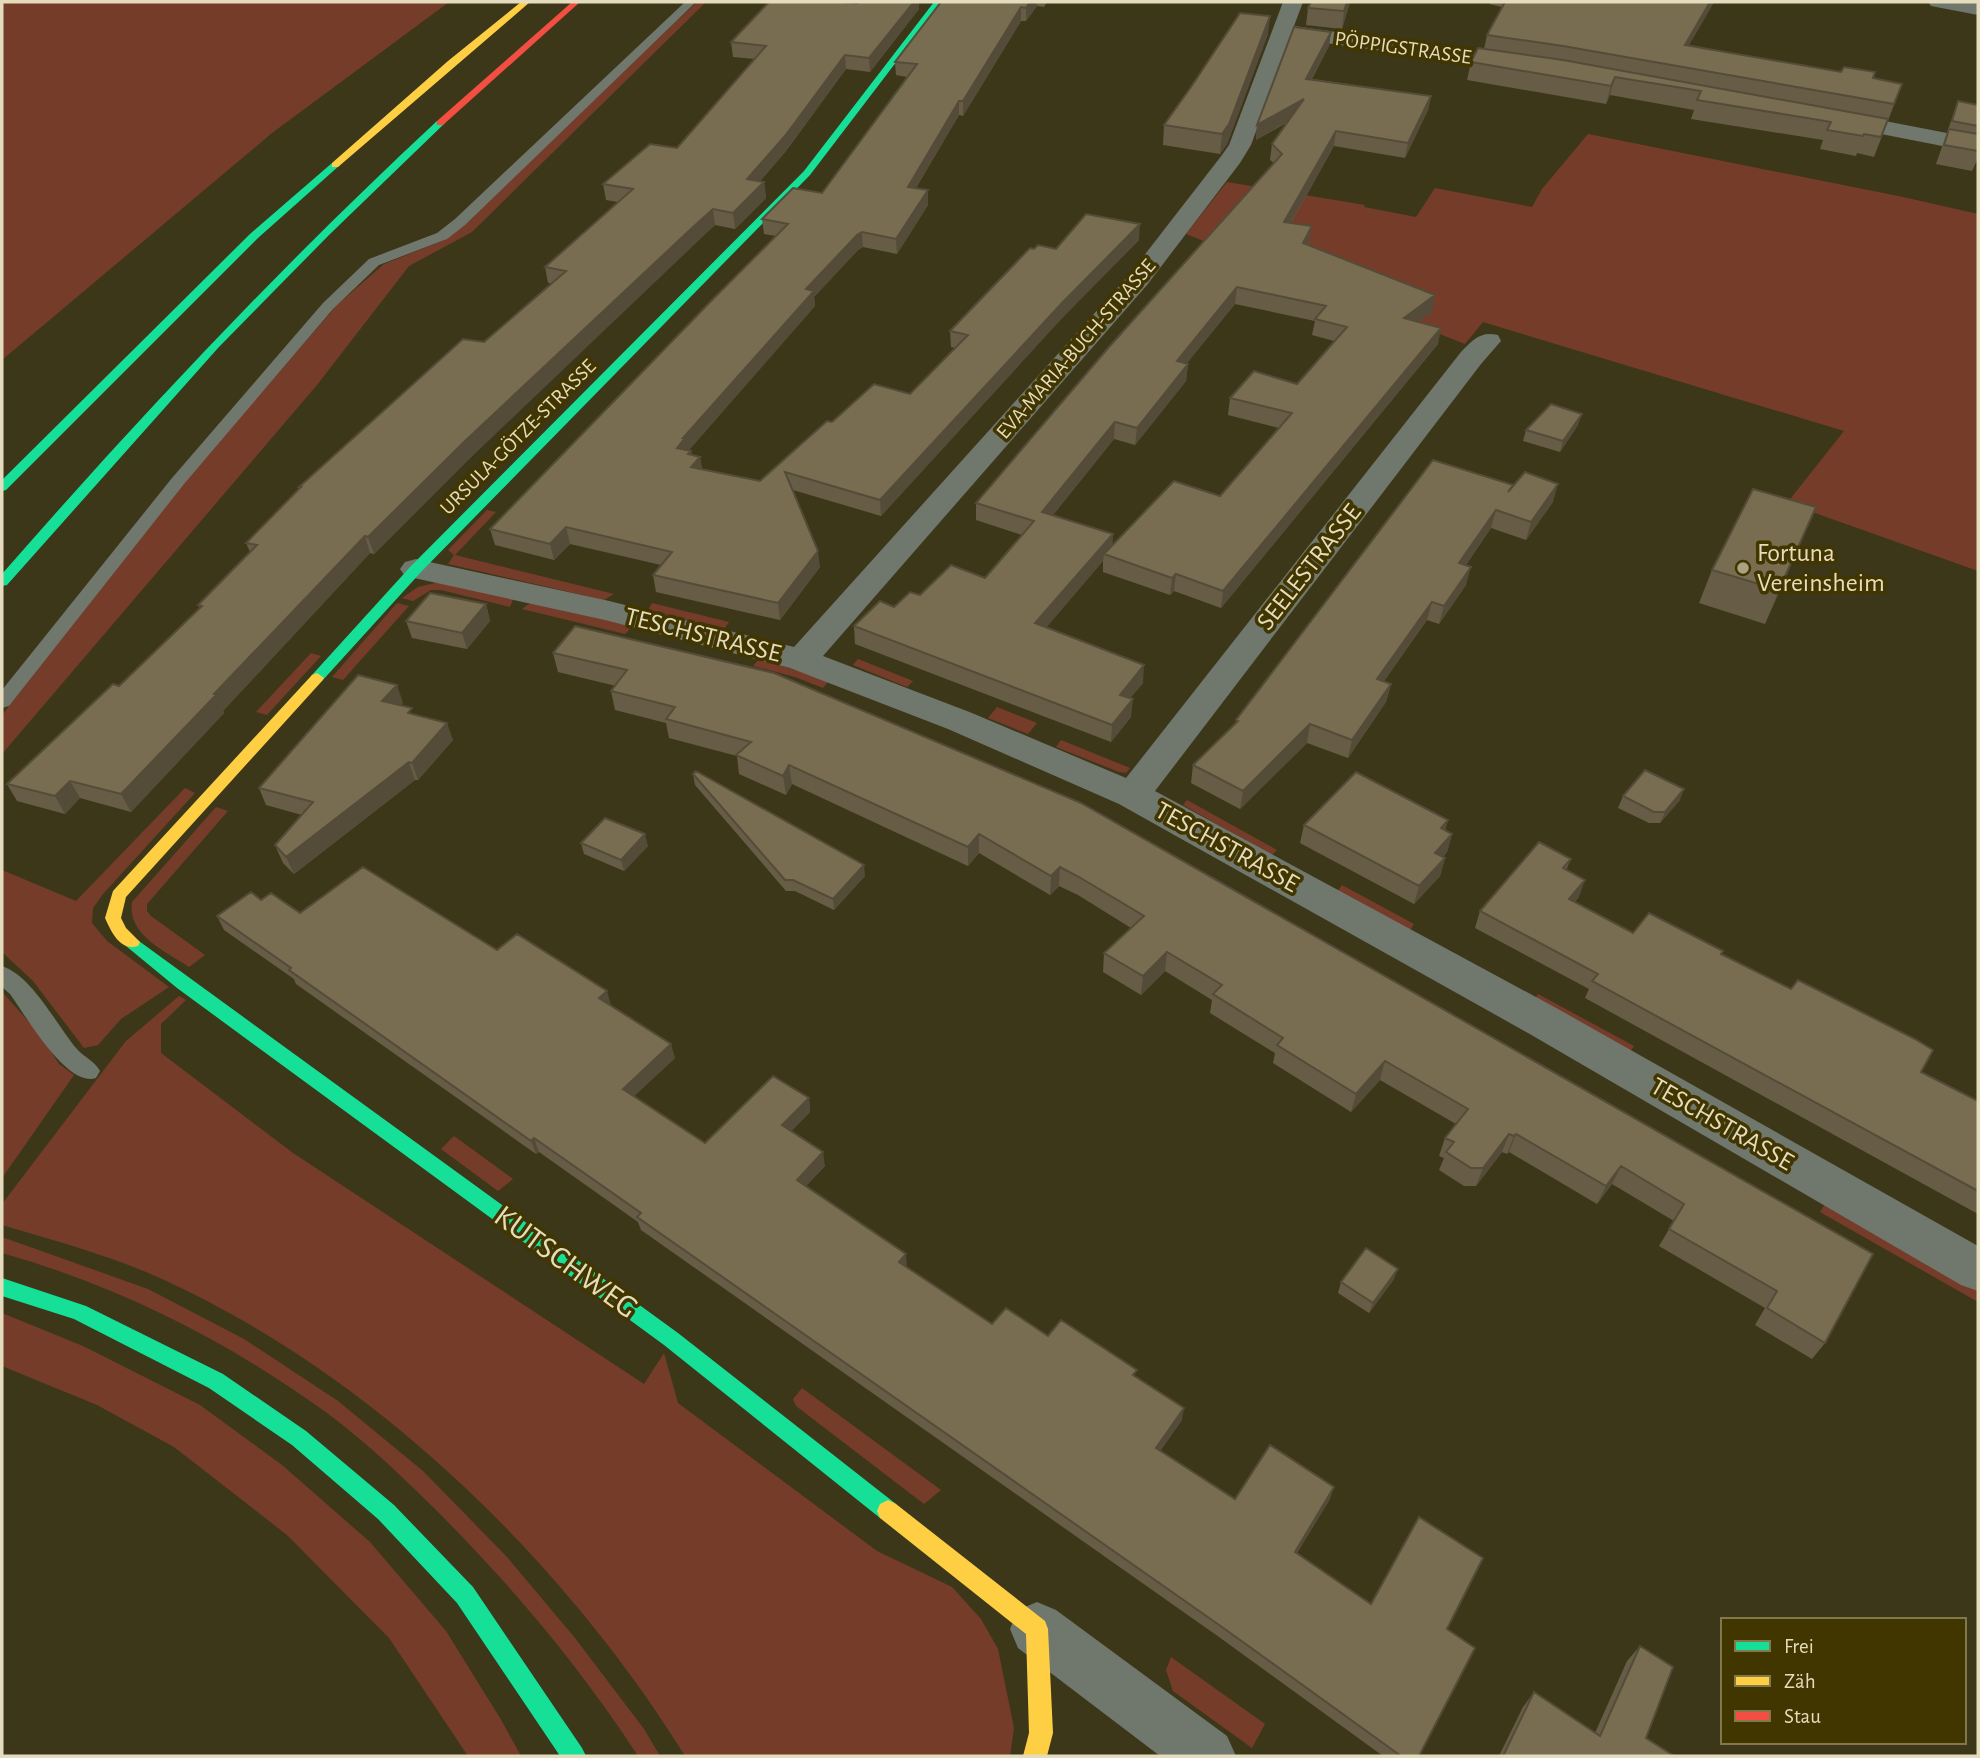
<svg xmlns="http://www.w3.org/2000/svg" width="1980" height="1758" viewBox="0 0 1980 1758" font-family="'Alegreya Sans',sans-serif">
  <style>
    .green { fill: #763c2a }
    .lines { fill: none; stroke-linecap: round; stroke-linejoin: round }
    .lane { fill: #70776d; fill-rule: evenodd }
    .street { fill: #70776d; fill-rule: evenodd }
    .fast { fill: #16e098; fill-rule: evenodd }
    .slow { fill: #ffcf43; fill-rule: evenodd }
    .jam { fill: #f24e42; fill-rule: evenodd }
    .wall { fill: #675d46; fill-rule: evenodd }
    .shaded-wall { fill: #544c39 }
    .building { fill: #786c51; stroke: #544c39; stroke-width: 2 }
    .poi-dot { fill: #aaa283; stroke: #413500; stroke-width: 2.5 }
    .labels { text-anchor: middle; dominant-baseline: central; stroke-width: 7; stroke-linejoin: round; paint-order: stroke }
    .far-street-label { font-size: 21px; fill: #e4dcbc; stroke: #413500 }
    .poi-label { font-size: 26px; fill: #e4dcbc; stroke: #413500; text-anchor: start }
    .street-label { font-size: 26px; fill: #e4dcbc; stroke: #413500 }
    .near-street-label { font-size: 32px; fill: #e4dcbc; stroke: #413500 }
  </style>
  <rect width="100%" height="100%" fill="#3d371a"/>
  <path class="green" d="M2,2H449L272,133L2,360Z
    M697,2H706L472,232L409,266L317,385L2,754V715L186,480L337,305L384,264L442,241L467,223L551,139Z
    M1588,134L1903,197L1978,214V571L1787,503L1844,431L1483,322L1465,344L1186,234L1227,182L1365,205L1364,207L1416,217L1435,188L1532,207L1542,189Z
    M487,510L496,512L455,555L614,594L604,600L448,564L454,555L448,550Z
    M435,583H451L514,597L510,607L441,590H431L413,601L402,598L418,587Z
    M533,601L633,626L625,634L522,609Z
    M397,603L409,606L343,680L332,677Z
    M652,603L729,622L724,629L648,610Z
    M311,653L321,656L267,715L256,712Z
    M759,659L829,680L823,688L795,677L753,666Z
    M858,659L913,681L907,687L853,665Z
    M997,707L1037,723L1028,734L988,718Z
    M1061,740L1130,768L1126,773L1119,772L1056,747Z
    M185,788L195,793L103,894L93,908L92,923L107,941L169,987L121,1019L98,1045L84,1048L33,981L2,952V870L76,901Z
    M1187,800L1277,850L1272,855L1183,805Z
    M216,807L228,811L147,904V911L151,916L205,955L189,967C165,951 127,935 132,902Z
    M1342,885L1414,924L1409,932L1337,892Z
    M2,992L40,1034L59,1064L74,1075L2,1178Z
    M1538,994L1634,1046L1629,1053L1534,1001Z
    M179,996L186,1000L161,1024V1053L293,1153L644,1384L664,1353L678,1403L877,1551L952,1587L981,1619L998,1649L1014,1728L1010,1756H685C563,1559 367,1369 153,1275C105,1254 52,1240 2,1225V1204L126,1041Z
    M454,1136L513,1179L498,1191L441,1149Z
    M1828,1199L1978,1286V1302L1820,1212Z
    M2,1237L148,1289L244,1339L338,1401L423,1471L507,1557L575,1638L644,1729L660,1756H638C582,1670 517,1592 445,1519C408,1482 369,1444 327,1413C228,1341 119,1286 2,1253Z
    M2,1313L83,1346L200,1405L282,1465L370,1542L446,1631L500,1718L521,1756H468L389,1638L287,1535L174,1447L97,1405L2,1366Z
    M802,1388L941,1490L924,1504L796,1406L793,1399Z
    M1171,1657L1265,1724L1252,1748L1173,1691L1166,1670Z"/>
  <g class="lines">
    <path class="lane" d="M685,2H696L465,225L447,239L379,265L333,309L184,484L9,706L2,708V690L172,478L323,303L369,259L437,233L455,219Z
      M2,966C32,976 56,1024 76,1048C83,1057 94,1060 100,1071L96,1078C67,1088 26,1016 10,994L2,987Z"/>
    <path class="street" d="M1283,2H1303L1294,26L1525,59L1532,61L1536,65L1532,69L1525,71L1290,38L1251,145L1240,163L1147,285L823,656L972,713L1126,778L1461,352C1473,340 1480,331 1498,335L1501,341L1481,364L1155,791L1558,1009L1978,1246V1291L1961,1285L1528,1033L1119,804L948,729L790,668L605,620L405,576L400,569L405,562L416,559L605,600L794,647L1129,275L1222,155L1229,145Z
      M1928,2L1978,3V15L1931,6Z
      M1833,111L1978,139V153L1825,123L1822,118L1825,113Z
      M1037,1602L1056,1610L1227,1736L1236,1756H1160L1018,1648L1010,1629L1018,1610Z"/>
    <path class="fast" d="M934,2H942L810,175L421,572L322,681H312L310,678L312,675L411,566L804,171Z
      M437,121L445,123L329,235L218,348L7,585L2,586V574C140,416 283,264 437,121Z
      M332,163L340,165L258,238L6,490L2,491V480L250,234Z
      M132,936L678,1333L896,1504L899,1511L896,1518L888,1522L880,1518L664,1345L177,988L126,946L124,942L126,938Z
      M2,1278L86,1306L223,1374L306,1431L394,1505L473,1587L582,1748L586,1756H560L457,1603L378,1519L292,1445L209,1388L74,1319L2,1296Z"/>
    <path class="slow" d="M521,2H530L338,167H332V163L448,61Z
      M317,673L324,678L322,681L126,897L121,918L126,928L140,942L138,946C120,952 111,931 105,918L113,891L312,675Z
      M888,1500L896,1504L1045,1621L1048,1629L1053,1733L1047,1756H1023L1029,1733L1026,1634L880,1518L877,1511L880,1504Z"/>
    <path class="jam" d="M572,2H580L443,125H437V121Z"/>
  </g>
  <path class="wall" d="M859,2H919V9L870,72L846,69L786,151L760,181L764,182L766,198L735,229L715,225L694,244L469,459L374,554L370,553L223,711L224,713L131,812L80,798L65,814L17,801L7,784L119,686L200,608L198,605L250,552L246,543L299,489V487L484,342L551,283H548L545,267L618,202L606,200L603,184L677,148L755,59L733,57L731,42L857,3Z
    M941,2H1047L1044,7L1037,6L1026,21H1021L963,116L959,115L916,188L928,190V205L897,254L863,247L858,250L814,297L815,306L689,450L691,451L692,455L700,457L702,469L760,481L832,422L910,394L955,348L951,347L950,331L1034,249H1056L1139,240L1062,318L881,516L793,490L820,567L780,620L656,592L653,575L661,565L570,544L554,560L495,545L490,529L776,236L764,234L762,219L822,193L907,77L896,75L895,62Z
    M1311,2H1350L1342,29L1306,25L1308,8Z
    M1490,2H1714L1689,45L1902,84L1874,157L1857,153L1856,156L1820,149L1823,140L1691,119L1694,110L1610,95L1606,104L1467,80L1471,62L1484,49L1487,35L1502,7L1489,4Z
    M1331,32L1329,46L1312,79L1431,96L1428,110L1405,158L1334,146L1291,223L1309,242L1308,245L1432,312L1418,321L1438,344L1221,608L1174,591L1170,595L1103,572V561L1046,627L1143,683L1130,698L1131,717L1111,742L855,644L854,626L920,595L985,578L1022,535L976,520V503L1274,163L1270,160L1272,144L1288,122L1256,140L1257,125ZM1235,304L1315,321L1312,335L1334,341L1297,384L1230,398L1228,415L1279,428L1220,496L1112,545L1113,534L1053,515L1114,439L1135,445L1186,381L1188,364H1186Z
    M1268,34L1227,144L1220,154L1163,145L1164,125Z
    M1958,101L1978,105V158L1972,171L1936,164Z
    M1578,425L1560,452L1523,441L1526,430Z
    M1433,460L1553,502L1526,540L1491,528L1466,565V585L1439,624L1427,620L1384,681L1391,684L1386,702L1348,758L1307,743L1240,809L1191,783L1193,765L1236,724V720Z
    M1802,540L1765,624L1699,603L1712,570Z
    M486,604L490,621L467,649L412,638L406,621Z
    M575,626L1873,1254L1825,1343L1812,1359L1755,1325L1765,1308L1659,1246L1674,1221L1612,1184L1597,1204L1509,1152L1507,1154L1502,1152L1476,1186H1464L1439,1170L1444,1158L1439,1156L1445,1138L1456,1124L1380,1080L1351,1112L1273,1063L1275,1053L1210,1013L1212,1000L1165,971L1141,995L1103,972L1104,953L1131,928L1078,895L1059,886L1050,895L979,853L968,866L792,784L786,795L739,774L737,756L669,738L666,723L615,710L611,691L616,686L558,672L553,653Z
    M403,703L400,706L453,740L418,780H415L294,874L283,863L275,845L302,815L266,805L259,788Z
    M693,774L865,876L834,910L795,891H786L695,785Z
    M1623,796L1680,800L1660,823H1649L1618,808Z
    M1448,820L1445,830L1452,834L1447,852L1443,857L1445,858L1440,876L1414,904L1300,843L1304,825Z
    M581,843L648,846L624,871L584,854Z
    M1571,859L1566,870L1579,897L1574,902L1633,933L1721,955L1921,1072L1978,1101V1214L1585,998L1589,989L1475,928L1480,911Z
    M261,900L300,913L497,950L611,1005L675,1058L634,1096L705,1143L809,1098L810,1112L791,1131L825,1166L806,1186L907,1267L992,1324L1048,1336L1136,1377L1182,1420L1160,1451L1235,1499H1330L1297,1553L1371,1604L1447,1629L1419,1756H1383L1219,1637L641,1230L638,1222L539,1152L536,1154L296,984L294,979L224,930L217,916Z
    M1394,1279L1369,1313L1338,1293L1341,1282Z
    M1640,1646L1646,1738L1674,1756H1499L1523,1707L1534,1692L1595,1733L1627,1661Z"/>
  <path class="shaded-wall" d="M914,2H919V9L870,72L869,58Z
    M1030,2H1037V6L1026,21V8Z
    M1347,2H1350L1342,29L1344,11Z
    M1710,2H1714L1680,60L1685,45Z
    M1021,7V21L963,116V101Z
    M1270,16L1268,34L1227,144L1220,154L1222,134Z
    M1331,32L1329,46L1304,93L1306,79Z
    M845,55L846,69L786,151L749,194L747,179Z
    M1615,77L1610,95L1606,104L1611,86Z
    M1431,96L1428,110L1405,158L1408,143Z
    M1304,99L1302,113L1256,140L1257,125Z
    M959,101V115L908,201V187Z
    M1336,131L1334,146L1282,238L1284,222Z
    M764,182L766,198L735,229L733,213Z
    M928,190V205L897,254L896,239Z
    M713,209L715,225L469,459L374,554L368,537L464,442Z
    M1140,224L1139,240L1062,318L881,516L880,500L1062,303Z
    M1312,226L1309,242L1301,259L1303,243Z
    M862,232L863,247L858,250L814,297L815,306L687,452L677,448L683,438L806,289L857,235Z
    M1237,287L1235,304L1175,378L1177,361Z
    M1435,295L1432,312L1401,334L1404,318Z
    M1441,328L1438,344L1221,608L1223,591Z
    M1188,364L1186,381L1135,445L1137,428Z
    M1582,414L1578,425L1560,452L1563,441Z
    M1115,422L1114,439L1042,529V512Z
    M691,451L693,464L700,457L702,473L693,483L688,454Z
    M1558,484L1553,502L1526,540L1531,522Z
    M1816,507L1802,540L1765,624L1779,590Z
    M1496,510L1491,528L1455,581L1459,563Z
    M566,527L570,544L554,560L550,544Z
    M1113,534L1112,551L1104,554L1103,561L1035,641V623Z
    M365,536L370,553L223,711L224,713L131,812L121,794L214,694Z
    M818,551L820,567L780,620L778,603Z
    M1471,567L1466,585L1439,624L1444,606Z
    M1176,574L1174,591L1170,595L1172,578Z
    M1432,602L1427,620L1373,697L1377,679Z
    M486,604L490,621L467,649L462,633Z
    M1144,665L1143,683L1119,712L1120,695Z
    M1391,684L1386,702L1348,758L1352,740Z
    M397,685L403,703L389,718L382,701Z
    M1133,699L1131,717L1111,742L1112,725Z
    M447,723L453,740L418,780L412,763Z
    M1310,724L1307,743L1240,809L1243,791Z
    M409,762L415,780L294,874L286,857Z
    M789,765L792,784L786,795L783,776Z
    M70,781L80,798L65,814L55,796Z
    M1684,789L1680,800L1660,823L1665,812Z
    M1448,820L1443,838L1441,828Z
    M645,834L648,846L624,871L621,860Z
    M979,834V853L968,866V847Z
    M1452,834L1447,852L1430,871L1435,853Z
    M1445,858L1440,876L1414,904L1419,886Z
    M864,865L865,876L834,910L833,899Z
    M1060,867L1059,886L1050,895L1051,876Z
    M1585,880L1579,897L1562,916L1569,899Z
    M1167,952L1165,971L1141,995L1143,976Z
    M607,991L611,1005L599,998Z
    M671,1044L675,1058L627,1103L623,1089Z
    M1385,1061L1380,1080L1351,1112L1356,1094Z
    M809,1098L810,1112L784,1139L782,1125Z
    M1509,1134L1502,1152L1476,1186L1483,1168Z
    M1516,1134L1509,1152L1507,1154L1514,1136Z
    M534,1138L539,1152L536,1154L531,1141Z
    M823,1152L825,1166L799,1193L797,1180Z
    M1621,1166L1612,1184L1597,1204L1606,1186Z
    M906,1254L907,1267L899,1262Z
    M1398,1269L1394,1279L1369,1313L1373,1303Z
    M1184,1408L1182,1420L1154,1460L1156,1448Z
    M1334,1487L1330,1499L1291,1563L1295,1552Z"/>
  <path class="building" d="M769,2H841L857,3L859,2H914L869,58L845,55L785,136L747,179L764,182L733,213L713,209L692,228L464,442L368,537L365,536L214,694L216,695L121,794L70,781L55,796L7,784L113,684L119,686L202,606L198,605L257,545L246,543L301,487H299L463,339L484,342L566,271L545,267L633,189L603,184L650,144L677,148L766,46L731,42Z
    M941,2H1030L1026,8L1021,7L963,101H959L908,187L928,190L896,239L862,232L857,235L806,289L814,291L683,438H685L677,448L691,451L688,454L700,457L691,467L760,481L827,421L832,422L874,384L910,394L968,335L950,331L1030,248L1034,249L1038,245L1056,249L1086,214L1140,224L1062,303L880,500L785,472L818,551L778,603L653,575L672,552L566,527L550,544L490,529L715,297L788,224L762,219L793,188L822,193L917,64L895,62Z
    M1311,2H1347L1344,11L1308,8Z
    M1505,2H1710L1685,45L1841,72L1844,67L1875,72L1873,78L1902,84L1894,104L1563,46L1487,35Z
    M1240,13L1270,16L1229,124L1222,134L1164,125L1191,87Z
    M1294,27L1331,32L1306,79L1431,96L1408,143L1336,131L1284,222L1312,226L1303,243L1435,295L1404,318L1441,328L1223,591L1176,574L1172,578L1104,554L1174,481L1220,496L1292,413L1230,398L1254,371L1297,384L1347,327L1315,319L1326,306L1237,287L1177,361L1188,364L1137,428L1115,422L1042,512L1113,534L1035,623L1144,665L1120,695L1133,699L1112,725L854,626L880,601L894,607L910,592L920,595L951,565L985,578L1034,521L976,503L1109,347L1282,154L1272,144L1304,99L1257,125Z
    M1478,48L1563,60L1888,119L1881,137L1864,134L1863,136L1827,130L1831,122L1697,100L1701,91L1615,77L1611,86L1471,62Z
    M1958,101L1978,105V126L1952,121Z
    M1949,129L1978,134V151L1944,145Z
    M1551,404L1582,414L1563,441L1526,430Z
    M1433,460L1513,485L1508,492L1525,472L1558,484L1531,522L1496,510L1459,563L1471,567L1444,606L1432,602L1377,679L1391,684L1352,740L1310,724L1243,791L1193,765L1238,721L1236,720Z
    M1753,489L1816,507L1779,590L1712,570Z
    M430,593L486,604L462,633L406,621Z
    M575,626L774,673L1081,803L1873,1254L1825,1343L1767,1308L1777,1291L1669,1229L1684,1204L1621,1166L1606,1186L1516,1134L1514,1136L1509,1134L1483,1168H1471L1446,1152L1454,1142L1445,1138L1468,1109L1385,1061L1356,1094L1277,1045L1283,1038L1213,994L1222,985L1167,952L1143,976L1104,953L1144,916L1079,877L1060,867L1051,876L979,834L968,847L789,765L783,776L736,755L751,742L666,719L675,707L611,691L627,670L553,653Z
    M358,675L397,685L382,701L412,708L408,713L447,723L412,763L409,762L286,857L275,845L313,802L259,788Z
    M1645,770L1684,789L1665,812H1654L1623,796Z
    M696,771L864,865L833,899L793,880H785L693,774Z
    M1356,772L1448,820L1441,828L1452,834L1435,853L1445,858L1419,886L1304,825Z
    M605,818L645,834L621,860L581,843Z
    M1539,842L1571,859L1563,868L1585,880L1569,899L1633,933L1649,913L1723,951L1721,954L1791,989L1798,980L1915,1039L1933,1050L1921,1072L1978,1101V1191L1592,981L1598,974L1480,911Z
    M363,867L497,950L517,934L607,991L599,998L671,1044L623,1089L705,1143L773,1076L809,1098L782,1125L823,1152L797,1180L906,1254L899,1262L992,1324L1006,1308L1048,1336L1061,1320L1137,1370L1133,1375L1184,1408L1156,1448L1235,1499L1270,1445L1334,1487L1295,1552L1371,1604L1419,1517L1483,1558L1447,1629L1475,1648L1419,1756H1401L1222,1627L637,1217L641,1213L534,1138L531,1141L289,970L291,968L217,916L251,892L261,900L271,893L300,913Z
    M1366,1248L1398,1269L1373,1303L1341,1282Z
    M1640,1646L1673,1667L1646,1738L1674,1756H1503L1534,1692L1600,1736Z"/>
  <circle class="poi-dot" cx="1743" cy="568" r="7"/>
  <g class="labels">
    <g class="far-street-label">
      <text transform="translate(1403 48) rotate(8)">PÖPPIGSTRASSE</text>
      <text transform="translate(1076 349) rotate(-49)">EVA-MARIA-BUCH-STRASSE</text>
      <text transform="translate(518 437) rotate(-45)">URSULA-GÖTZE-STRASSE</text>
    </g>
    <g class="poi-label">
      <text x="1757" y="553">Fortuna<tspan x="1757" dy="30">Vereinsheim</tspan></text>
    </g>
    <g class="street-label">
      <text transform="translate(1309 567) rotate(-52)">SEELESTRASSE</text>
      <text transform="translate(703 635) rotate(14)">TESCHSTRASSE</text>
      <text transform="translate(1227 847) rotate(29)">TESCHSTRASSE</text>
      <text transform="translate(1722 1124) rotate(30)">TESCHSTRASSE</text>
    </g>
    <g class="near-street-label">
      <text transform="translate(566 1262) rotate(36)">KUTSCHWEG</text>
    </g>
  </g>
  <rect width="1980" height="1758" fill="none" stroke="#e4dcbc" stroke-width="7"/>
  <rect x="1721" y="1618" width="245" height="126" fill="#413500" stroke="#82784b" stroke-width="2"/>
  <rect x="1735" y="1641" width="35" height="10" fill="#16e098" stroke="#82784b" stroke-width="2"/>
  <text x="1784" y="1653" font-size="21" fill="#e4dcbc">Frei</text>
  <rect x="1735" y="1676" width="35" height="10" fill="#ffcf43" stroke="#82784b" stroke-width="2"/>
  <text x="1784" y="1688" font-size="21" fill="#e4dcbc">Zäh</text>
  <rect x="1735" y="1711" width="35" height="10" fill="#f24e42" stroke="#82784b" stroke-width="2"/>
  <text x="1784" y="1723" font-size="21" fill="#e4dcbc">Stau</text>
</svg>
